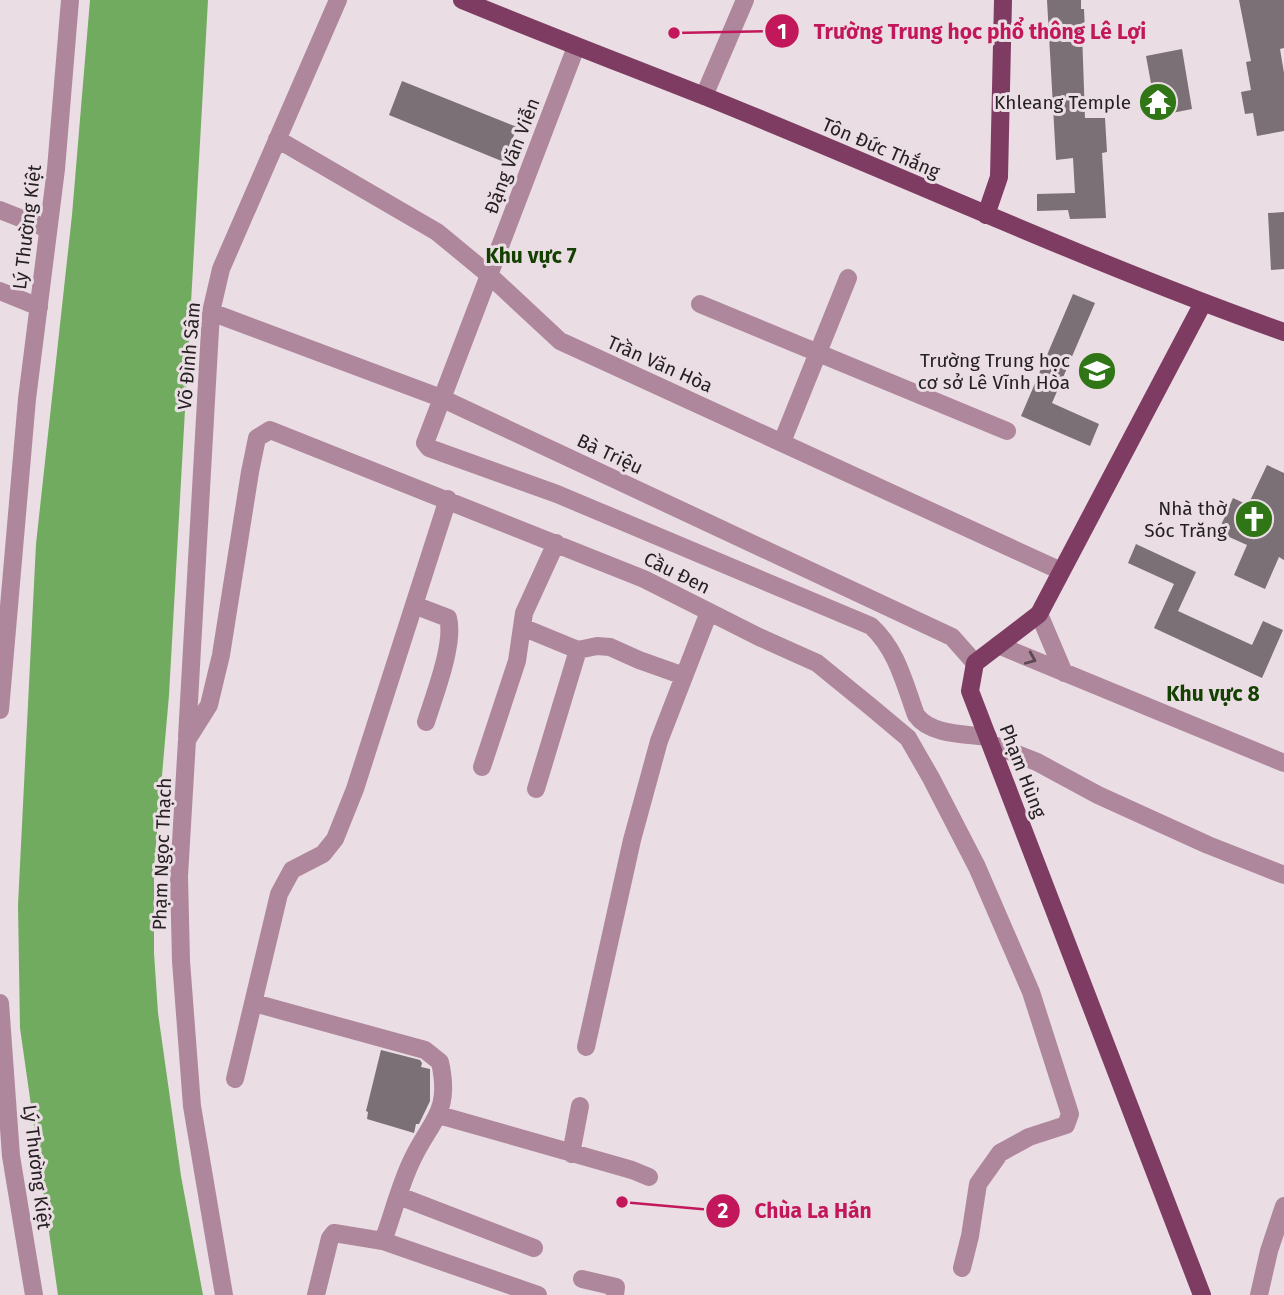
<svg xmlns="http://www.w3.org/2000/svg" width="1284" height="1295" viewBox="0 0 1284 1295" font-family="'Fira Sans',sans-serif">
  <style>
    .water { fill: #71ab5f }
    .building { fill: #7b7075 }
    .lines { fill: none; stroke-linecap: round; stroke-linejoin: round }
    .minor { stroke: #af879c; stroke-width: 18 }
    .major { stroke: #7f3c62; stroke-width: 18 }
    .oneway { stroke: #5c4953 }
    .labels { text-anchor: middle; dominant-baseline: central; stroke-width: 6; stroke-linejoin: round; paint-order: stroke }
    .poi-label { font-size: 19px; fill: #252022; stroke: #eadde3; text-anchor: end }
    .street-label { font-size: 19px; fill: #252022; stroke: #eadde3 }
    .neighbourhood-label { font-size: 21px; font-weight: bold; fill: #144002; stroke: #eadde3 }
    .leader { fill: none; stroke: #c2185b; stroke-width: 2.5 }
    .callout-dot { fill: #c2185b; stroke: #eadde3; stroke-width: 2.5 }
    .mark-label { font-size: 21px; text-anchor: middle; font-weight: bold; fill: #fff }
    .callout-label { font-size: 21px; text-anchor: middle; font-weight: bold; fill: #c2185b; stroke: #eadde3; stroke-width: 6; stroke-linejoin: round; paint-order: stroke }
  </style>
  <rect width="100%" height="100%" fill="#eadde3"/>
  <path class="water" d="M90,0H208L169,695L154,867V953L158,1013L181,1176L203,1295H58L20,1028L18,905L36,544L72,215Z"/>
  <path class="building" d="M1047,0H1081V9H1084L1085,32H1082L1085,118H1105L1107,152L1102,153L1106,218L1070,219L1068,210L1037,211V194L1075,193L1073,158L1056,160Z
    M1239,0H1284V48L1280,49L1284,73V131L1257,136L1253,113L1245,114L1241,92L1251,90L1246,62L1251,61Z
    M1182,49L1192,109L1157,116L1146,56Z
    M402,81L517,127L504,162L389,115Z
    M1284,212V269L1271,270L1268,213Z
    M1073,294L1095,303L1052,403L1099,424L1090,446L1021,416Z
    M1267,465L1284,473V560L1279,557L1265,589L1234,575L1247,545L1218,532L1233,498L1248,505Z
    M1136,544L1196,572L1178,611L1252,645L1263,621L1283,630L1262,678L1154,628L1174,584L1128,563Z
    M381,1050L420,1060L422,1063L421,1067L430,1069V1101L419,1124H416L414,1133L367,1119L368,1112L366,1111Z"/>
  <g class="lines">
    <path class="minor" d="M576,47L425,443L429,448L557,494L871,626C897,650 904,682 916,715C930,735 965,734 988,737
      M704,96L745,0
      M277,139L437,232L488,274L560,341L1061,571
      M0,210L48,229
      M0,291L39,307
      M700,304L1007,431
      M211,312L441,398L952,637L975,663
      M782,442L848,278
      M414,605L448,618C455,643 434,696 426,722
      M1039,614L1064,673
      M522,627L578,650L597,646L610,647L639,660L684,676
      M998,645L1284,763
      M0,710L27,399L56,169L70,0
      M187,737L211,312L221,269L338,0
      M991,744L1037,762L1098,795L1208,845L1284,875
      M482,767L517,661L524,613L556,543
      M536,789L578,650
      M0,1003L11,1156L34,1295
      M254,1003L425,1050L440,1062C451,1112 432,1119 413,1158C400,1184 393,1214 383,1241
      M586,1047L632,840L659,741L709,612
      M235,1079L279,894L292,870L323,854L335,839L355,789L448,499
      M439,1115L632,1170L649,1177
      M571,1154L580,1106
      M399,1196L534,1248
      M582,1279L616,1287L615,1295
      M224,1295L192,1106L181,961L179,876L187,740L209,705L221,655L250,472L257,438L270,430L644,579L759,637L817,663L871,707L908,738L931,778L977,867L1031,992L1070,1114L1066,1125L1029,1137L1000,1153L978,1184L970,1236L962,1268
      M316,1295L330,1238L334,1233L383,1241L538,1295
      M1259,1295L1269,1251L1284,1206"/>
    <path class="major" d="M462,0C542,33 623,64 704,96C898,174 1087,262 1284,332
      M986,215L999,177L1003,0
      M1202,1295L970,691L975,663L1039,614L1203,303"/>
  </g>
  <defs><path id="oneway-chevron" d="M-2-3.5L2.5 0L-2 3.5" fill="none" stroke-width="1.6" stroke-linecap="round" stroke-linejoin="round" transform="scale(1.75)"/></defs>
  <use class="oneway" href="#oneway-chevron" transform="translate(1031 659) rotate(23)"/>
  <defs>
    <g id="temple-disc" transform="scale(2.0125)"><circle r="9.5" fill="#317616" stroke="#eadde3"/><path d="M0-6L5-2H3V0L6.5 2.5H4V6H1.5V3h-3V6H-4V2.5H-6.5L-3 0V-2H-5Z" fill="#fff"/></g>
    <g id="school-disc" transform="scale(2.0125)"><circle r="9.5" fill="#317616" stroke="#eadde3"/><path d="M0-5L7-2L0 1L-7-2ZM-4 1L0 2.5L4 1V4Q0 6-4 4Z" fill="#fff"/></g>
    <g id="church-disc" transform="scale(2.0125)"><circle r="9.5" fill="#317616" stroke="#eadde3"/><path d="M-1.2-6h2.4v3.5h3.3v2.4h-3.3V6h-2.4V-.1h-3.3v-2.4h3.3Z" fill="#fff"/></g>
  </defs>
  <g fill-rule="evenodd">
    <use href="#temple-disc" x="1158" y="102"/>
    <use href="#school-disc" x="1097" y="371"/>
    <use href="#church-disc" x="1254" y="519"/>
  </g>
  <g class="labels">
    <g class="poi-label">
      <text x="1131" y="102">Khleang Temple</text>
      <text x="1070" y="360">Trường Trung học<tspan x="1070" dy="22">cơ sở Lê Vĩnh Hòa</tspan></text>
      <text x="1227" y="508">Nhà thờ<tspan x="1227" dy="22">Sóc Trăng</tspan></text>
    </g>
    <g class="street-label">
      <text transform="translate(881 148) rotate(23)">Tôn Đức Thắng</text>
      <text transform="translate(512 156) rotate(-69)">Đặng Văn Viễn</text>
      <text transform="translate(27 227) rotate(-83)">Lý Thường Kiệt</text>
      <text transform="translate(189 356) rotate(-85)">Võ Đình Sâm</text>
      <text transform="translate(660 364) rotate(24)">Trần Văn Hòa</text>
      <text transform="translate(610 454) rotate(25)">Bà Triệu</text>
      <text transform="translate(677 573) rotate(26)">Cầu Đen</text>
      <text transform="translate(1023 771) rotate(69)">Phạm Hùng</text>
      <text transform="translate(162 854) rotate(-88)">Phạm Ngọc Thạch</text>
      <text transform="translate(37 1167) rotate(83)">Lý Thường Kiệt</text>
    </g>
    <g class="neighbourhood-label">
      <text x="531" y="256">Khu vực 7</text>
      <text x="1213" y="694">Khu vực 8</text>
    </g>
  </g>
  <path class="leader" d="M674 33L782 31M622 1202L723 1211"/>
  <g class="callout-dot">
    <circle cx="674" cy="33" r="7"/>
    <circle cx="622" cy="1202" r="7"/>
    <circle cx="782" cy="31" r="18"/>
    <circle cx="723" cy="1211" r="18"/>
  </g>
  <g class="mark-label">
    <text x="782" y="39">1</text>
    <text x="723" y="1218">2</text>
  </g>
  <g class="callout-label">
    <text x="980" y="39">Trường Trung học phổ thông Lê Lợi</text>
    <text x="813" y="1218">Chùa La Hán</text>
  </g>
</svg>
